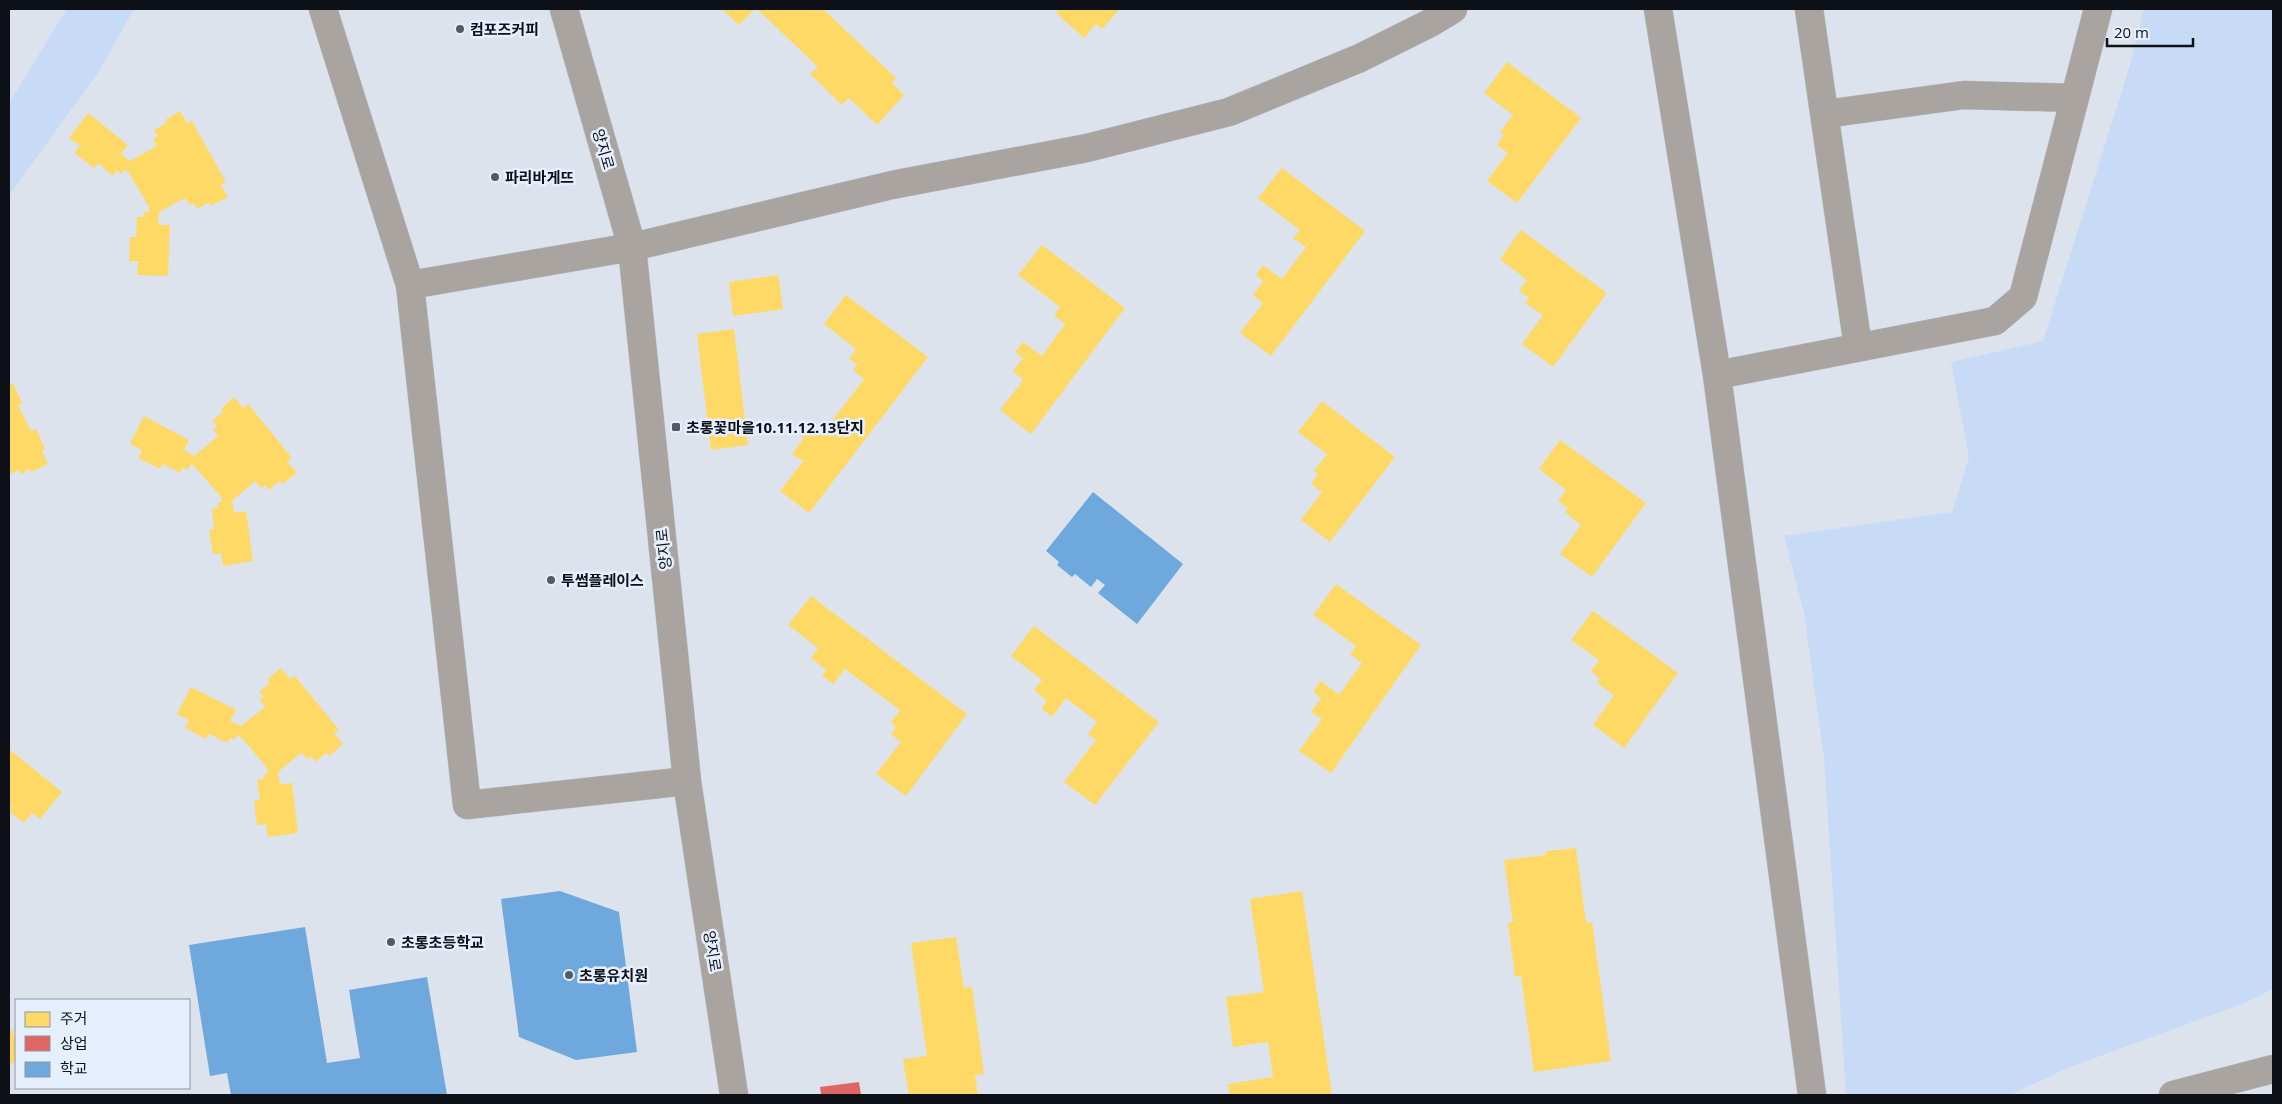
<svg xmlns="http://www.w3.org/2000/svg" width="2282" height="1104" viewBox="0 0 2282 1104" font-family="'Open Sans','Noto Sans KR',sans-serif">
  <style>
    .green { fill: #c8dbf6 }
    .homes { fill: #ffd966 }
    .shops { fill: #e06666 }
    .schools { fill: #6fa8dc }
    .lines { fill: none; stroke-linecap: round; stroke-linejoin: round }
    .minor-casing { stroke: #b8bec5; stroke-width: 29 }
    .minor { stroke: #aaa4a0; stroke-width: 28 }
    .poi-dot { fill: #555a62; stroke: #e5effd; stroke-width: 2 }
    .labels { text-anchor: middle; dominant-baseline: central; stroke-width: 5; stroke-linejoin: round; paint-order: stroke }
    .poi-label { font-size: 15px; font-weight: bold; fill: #0d1117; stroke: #e5effd; text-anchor: start }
    .street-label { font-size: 15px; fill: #0d1117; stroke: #e5effd }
  </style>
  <rect width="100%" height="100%" fill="#dce3ed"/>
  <path class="green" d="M67,9H134L98,73L9,195V103Z
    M2144,9H2273V989L2245,1003L2070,1067L2010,1095H1846L1824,758L1804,613L1784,536L1952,512L1969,457L1951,362L2043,341L2130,65Z"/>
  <path class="homes" d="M722,9H755L739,25Z
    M757,9H823L896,78L892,83L904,95L877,125L849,98L842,105L810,74L818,67Z
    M1060,9H1120L1102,29L1096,24L1084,38L1056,13Z
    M1507,62L1581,118L1517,203L1487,181L1508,153L1497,145L1504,135L1500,132L1513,115L1484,93Z
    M180,111L187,123L192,121L226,182L221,185L228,197L211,206L209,202L197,209L194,203L190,205L185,198L159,212L158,225H170L168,276L137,275L138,261H129L130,237H136L137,217H143L144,212H149V207L129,173L125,169L121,174L117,170L113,176L98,163L94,168L74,153L80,146L69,138L88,113L128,145L121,154L130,161L157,146L153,139L158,136L154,130L167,123L165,120Z
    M1282,168L1365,231L1271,356L1240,333L1263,303L1253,295L1263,281L1256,275L1263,265L1282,279L1306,247L1293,238L1300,230L1258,198Z
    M1521,230L1607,293L1553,367L1522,344L1543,315L1525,303L1529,298L1519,291L1527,280L1500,259Z
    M1042,245L1125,308L1031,434L1000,410L1023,380L1013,371L1023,358L1015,352L1023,342L1042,356L1065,324L1054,315L1060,307L1018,275Z
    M778,275L783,309L733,316L729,282Z
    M846,295L928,357L809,513L780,491L803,461L792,454L804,438L798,434L807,422L822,434L864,379L853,370L857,364L849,359L856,349L824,324Z
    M734,329L748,445L711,450L697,334Z
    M13,383L22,403L18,405L31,431L36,429L45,449L42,451L48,464L31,472L30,469L21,474L19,470L11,474L9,469V385Z
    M234,397L243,408L248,404L292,458L287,462L297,473L282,484L280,481L269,490L265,485L261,488L255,481L232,501L234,513L246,511L253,561L223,566L221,553L213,554L209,530L214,529L212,509L218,508L217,503L222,502L221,497L195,467L191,464L188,470L183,467L180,473L163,464L160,469L138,458L142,450L130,444L144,416L189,440L184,450L194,456L218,436L213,429L217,426L212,421L223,412L221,409Z
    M1322,401L1395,457L1330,542L1301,520L1322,492L1311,484L1318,474L1314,471L1327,454L1298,432Z
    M1560,440L1646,503L1592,577L1560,554L1581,525L1565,512L1568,508L1558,501L1566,490L1539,469Z
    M1336,584L1421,645L1331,773L1299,751L1322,719L1311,712L1321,698L1313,692L1321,681L1339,695L1362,663L1350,654L1356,646L1313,615Z
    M811,596L967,714L906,796L876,774L901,742L891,734L896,727L891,722L900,710L845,669L833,684L822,676L826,670L811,658L818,648L788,625Z
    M1593,611L1678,673L1624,748L1593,725L1614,695L1597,683L1600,679L1591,671L1599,660L1571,640Z
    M1034,626L1159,722L1095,805L1064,782L1096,740L1088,734L1097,722L1066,698L1052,717L1041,708L1047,701L1034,690L1042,680L1011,656Z
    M281,668L290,679L295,676L339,730L334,733L343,744L329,756L326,753L315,762L311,756L307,759L301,753L278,772L280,784L292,783L298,833L268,837L266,824L257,825L254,801L260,800L257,780L264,779L263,774L268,773L267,768L242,738L237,735L234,740L230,738L227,743L209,734L206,739L185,728L189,720L177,714L191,687L236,710L230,721L241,726L265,707L260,700L264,697L259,692L270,683L267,680Z
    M9,749L62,792L40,819L32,813L24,823L9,811L12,807L9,804Z
    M1576,848L1586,923L1592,922L1611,1061L1534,1072L1521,976L1515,977L1508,923L1513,922L1504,860L1546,855V851Z
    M1302,891L1332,1095H1230L1228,1084L1273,1077L1268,1042L1233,1047L1226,997L1264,992L1250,899Z
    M956,937L964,988L972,987L984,1074L975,1075L978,1095H909L903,1059L927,1056L911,943Z
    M9,1025L16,1040V1061L9,1065Z"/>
  <path class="shops" d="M859,1082L861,1095H821L820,1087Z"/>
  <path class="schools" d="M1093,492L1183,564L1137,624L1098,593L1105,585L1097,579L1091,587L1075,574L1072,577L1057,565L1059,562L1046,551Z
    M560,891L619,912L637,1052L576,1060L519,1037L501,899Z
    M305,927L327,1063L360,1058L349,990L427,977L447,1095H231L227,1073L210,1076L189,945Z"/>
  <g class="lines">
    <g class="minor-casing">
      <path id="minor" d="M323,9L410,285L467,805L687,781
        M564,9L632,247L687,781L734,1095
        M1658,9L1717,375L1812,1095
        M1809,9L1858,347
        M1825,114L1964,95L2074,98
        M410,285L632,247L892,185L1087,148L1229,112L1360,58L1430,23L1453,9
        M1717,375L1995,321L2023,297L2098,9
        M2173,1095L2273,1069"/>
    </g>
    <use href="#minor" class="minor"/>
  </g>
  <g class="poi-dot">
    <circle cx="460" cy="29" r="5"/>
    <circle cx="495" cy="177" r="5"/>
    <rect x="671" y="422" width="10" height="10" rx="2.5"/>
    <circle cx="551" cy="580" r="5"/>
    <circle cx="391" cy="942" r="5"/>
    <circle cx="569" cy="975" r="5"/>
  </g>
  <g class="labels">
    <g class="poi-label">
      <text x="470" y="29">컴포즈커피</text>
      <text x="505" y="177">파리바게뜨</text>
      <text x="686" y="427">초롱꽃마을10.11.12.13단지</text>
      <text x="561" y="580">투썸플레이스</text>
      <text x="401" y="942">초롱초등학교</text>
      <text x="579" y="975">초롱유치원</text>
    </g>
    <g class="street-label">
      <text transform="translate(604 149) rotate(74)">양지로</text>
      <text transform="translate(663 549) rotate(-96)">양지로</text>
      <text transform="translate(713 951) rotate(81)">양지로</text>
    </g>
  </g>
  <rect width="2282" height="1104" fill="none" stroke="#0d1117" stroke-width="20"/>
  <rect x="15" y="999" width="175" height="90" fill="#e5effd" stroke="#8f96a1"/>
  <rect x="25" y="1012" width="25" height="15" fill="#ffd966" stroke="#8f96a1"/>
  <text x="60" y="1024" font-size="15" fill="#0d1117">주거</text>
  <rect x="25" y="1036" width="25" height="15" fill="#e06666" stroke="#8f96a1"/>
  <text x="60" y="1049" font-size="15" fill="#0d1117">상업</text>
  <rect x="25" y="1062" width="25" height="15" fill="#6fa8dc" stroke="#8f96a1"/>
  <text x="60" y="1074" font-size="15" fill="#0d1117">학교</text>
  <path d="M2107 38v8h86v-8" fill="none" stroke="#0d1117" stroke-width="2.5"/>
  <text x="2114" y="38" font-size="15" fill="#0d1117" stroke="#e5effd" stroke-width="4" paint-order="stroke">20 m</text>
</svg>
